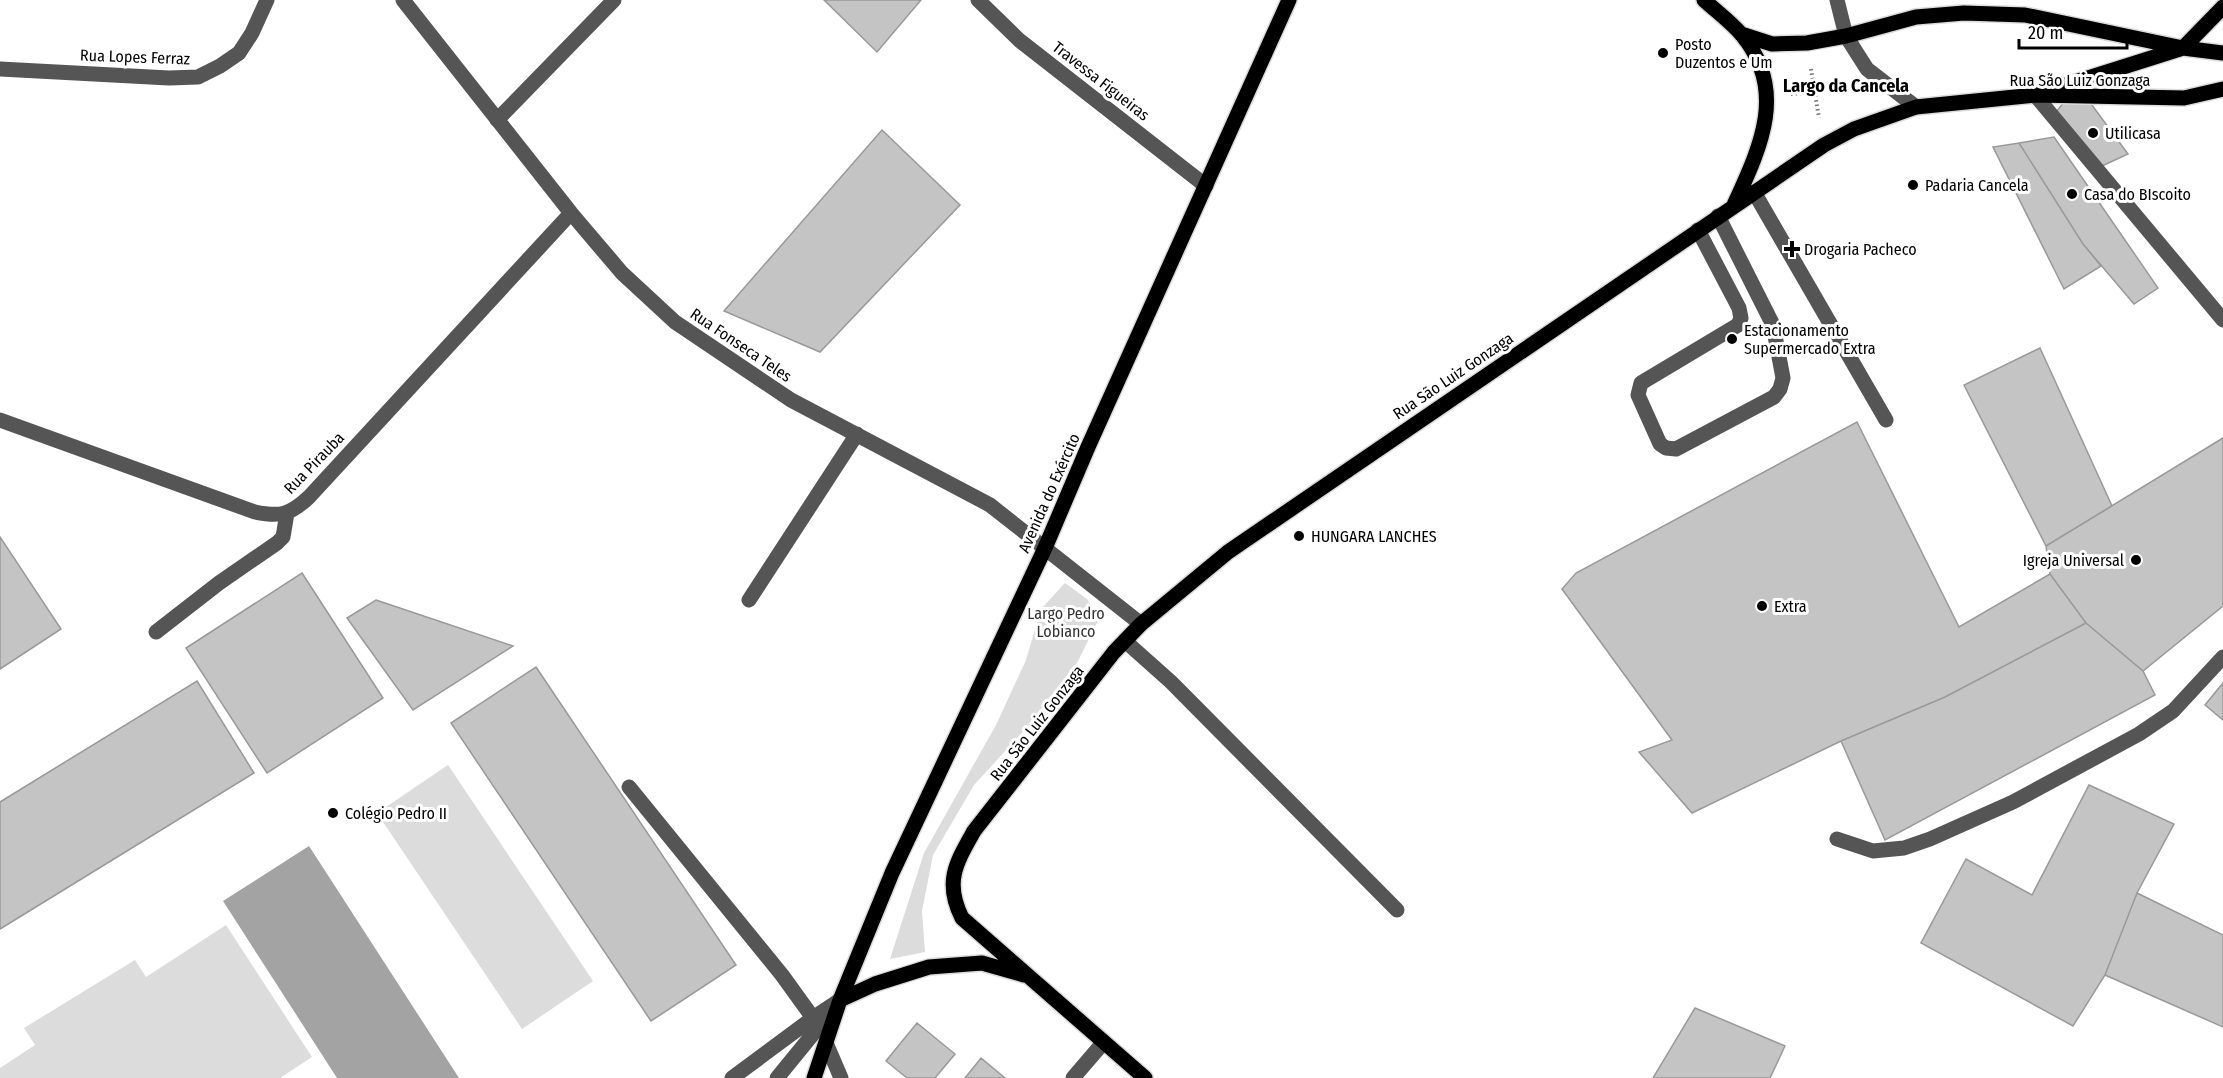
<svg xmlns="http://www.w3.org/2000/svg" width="2223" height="1078" viewBox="0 0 2223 1078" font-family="'Fira Sans Condensed',sans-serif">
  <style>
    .green { fill: #dcdcdc }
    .water { fill: #a3a3a3 }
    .building { fill: #c4c4c4; stroke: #999; stroke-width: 1.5 }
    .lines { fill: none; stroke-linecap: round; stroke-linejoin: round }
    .major-casing { stroke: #dbdbdb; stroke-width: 18 }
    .path { stroke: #777; stroke-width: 4; stroke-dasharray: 1.5 3; stroke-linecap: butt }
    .minor { stroke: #555; stroke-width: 15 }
    .major { stroke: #000; stroke-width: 15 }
    .poi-dot { fill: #000; stroke: #fff; stroke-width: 2 }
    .labels { text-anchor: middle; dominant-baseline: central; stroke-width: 6; stroke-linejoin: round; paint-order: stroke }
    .poi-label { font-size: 16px; fill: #000; stroke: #fff; text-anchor: start }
    .street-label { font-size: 16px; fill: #000; stroke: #fff }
    .park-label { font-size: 16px; fill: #333; stroke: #fff }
    .neighbourhood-label { font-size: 18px; font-weight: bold; fill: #000; stroke: #fff }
  </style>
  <rect width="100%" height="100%" fill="#fff"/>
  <path class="green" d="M1065,583L1087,599L1100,617L1077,663L1029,725L974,785L933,855L922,911L925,952L890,959L924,853L996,725L1026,660L1041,609Z
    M448,765L593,981L522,1029L377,813Z
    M226,925L312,1057L280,1078H0V1068L35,1045L24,1028L135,960L146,977Z"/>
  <path class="water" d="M309,846L459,1078H337L223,901Z"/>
  <path class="building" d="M824,0H921L877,52Z
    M2065,101H2089L2128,154L2102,166L2056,112Z
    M882,130L960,205L820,352L724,311Z
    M2054,137L2158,288L2134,304L2083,244L2019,143Z
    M2019,143L2083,244L2101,266L2064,289L1993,147Z
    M2040,348L2112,506L2046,546L1964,385Z
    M1857,422L1959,627L2050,574L2086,623L1945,697L1841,741L1692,813L1639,752L1672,740L1562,589L1576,573Z
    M2223,438V606L2143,671L2086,623L2050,574L2046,546Z
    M0,537L61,629L0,669Z
    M302,573L383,698L267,773L186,648Z
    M376,600L513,646L413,710L347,618Z
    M2086,623L2143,671L2155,695L1885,840L1841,741L1945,697Z
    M536,667L736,965L651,1021L451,723Z
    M197,681L254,773L0,929V802Z
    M2223,683V720L2205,705Z
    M2089,785L2174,824L2137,893L2105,975L2073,1026L1921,943L1966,859L2032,895Z
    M2137,893L2223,935V1027L2105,975Z
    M1695,1008L1785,1046L1770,1078H1653Z
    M917,1023L955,1054L935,1078H907L886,1061Z
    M981,1058L1005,1078H965Z"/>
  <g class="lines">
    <g class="major-casing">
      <path id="major" d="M1704,0C1716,11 1731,22 1742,35C1788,91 1760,148 1734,205
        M1741,34L1772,44L1807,43L1846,36L1916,17L1964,13L2025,15L2183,48L2223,53
        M2047,91L2183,48L2223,7
        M840,1000L875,984L929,967L982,963L1024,975
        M814,1078L840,1000L892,873L1045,548L1088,447L1289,0
        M1145,1078L962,918C944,882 956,863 974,831L1114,652L1141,624L1228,552L1824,145L1854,129L1916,107L2035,95L2184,98L2223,89"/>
    </g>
    <path class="path" d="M1811,69L1819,118
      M1791,94L1815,92"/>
    <path class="minor" d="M403,0L571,213L622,273L675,322L791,400L990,505L1141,624
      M978,0L1019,40L1206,186
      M1837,0L1846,36L1867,69L1916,107
      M0,69L169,78L198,77L220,66L239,53L252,33L267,0
      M2035,95L2223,320
      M497,120L614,0
      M1754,192L1886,420
      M1698,230L1739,308L1741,318L1738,325L1641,383L1638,395L1660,444L1666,448L1676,449L1774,397L1780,389L1783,378L1773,325L1718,216
      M0,420L255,512C280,517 290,515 309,497L571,213
      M749,600L857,434
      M156,632L219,583L277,543L283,537L287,513
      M1125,641L1171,682L1397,910
      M629,787L782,975L813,1018
      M1837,839L1873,851L1904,848L1930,839L2013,802L2139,734L2173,711L2223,657
      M826,1043L841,1078
      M732,1078L813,1018L840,1000
      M777,1078L831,1012
      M1073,1078L1103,1043"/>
    <use href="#major" class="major"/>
  </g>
  <g class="poi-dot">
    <circle cx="1663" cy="53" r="6"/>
    <circle cx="2093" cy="133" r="6"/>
    <circle cx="1913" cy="185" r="6"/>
    <circle cx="2072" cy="194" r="6"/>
    <path d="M1789 240h6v6h6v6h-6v6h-6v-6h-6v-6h6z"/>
    <circle cx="1732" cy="339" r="6"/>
    <circle cx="1299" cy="536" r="6"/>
    <circle cx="2136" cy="560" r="6"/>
    <circle cx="1762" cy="606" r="6"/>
    <circle cx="333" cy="813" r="6"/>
  </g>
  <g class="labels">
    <g class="poi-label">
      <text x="1675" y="44">Posto<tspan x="1675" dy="18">Duzentos e Um</tspan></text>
      <text x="2105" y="133">Utilicasa</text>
      <text x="1925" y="185">Padaria Cancela</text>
      <text x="2084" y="194">Casa do BIscoito</text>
      <text x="1804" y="249">Drogaria Pacheco</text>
      <text x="1744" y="330">Estacionamento<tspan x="1744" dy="18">Supermercado Extra</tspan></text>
      <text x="1311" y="536">HUNGARA LANCHES</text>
      <text x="2124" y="560" text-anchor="end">Igreja Universal</text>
      <text x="1774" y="606">Extra</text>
      <text x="345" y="813">Colégio Pedro II</text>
    </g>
    <g class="street-label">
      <text transform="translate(135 57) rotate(2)">Rua Lopes Ferraz</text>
      <text x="2080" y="80">Rua São Luiz Gonzaga</text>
      <text transform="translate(1101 81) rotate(38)">Travessa Figueiras</text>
      <text transform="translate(741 345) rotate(34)">Rua Fonseca Teles</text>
      <text transform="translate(1453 376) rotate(-34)">Rua São Luiz Gonzaga</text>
      <text transform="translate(314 463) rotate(-46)">Rua Pirauba</text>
      <text transform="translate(1049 493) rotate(-66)">Avenida do Exército</text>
      <text transform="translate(1037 723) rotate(-52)">Rua São Luiz Gonzaga</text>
    </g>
    <g class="park-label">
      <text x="1066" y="613">Largo Pedro<tspan x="1066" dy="18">Lobianco</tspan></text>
    </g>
    <g class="neighbourhood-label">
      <text x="1846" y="86">Largo da Cancela</text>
    </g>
  </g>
  <path d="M2019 39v9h108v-9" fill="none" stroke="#000000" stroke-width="3"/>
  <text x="2028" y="39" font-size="18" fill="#000000" stroke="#ffffff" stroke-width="4.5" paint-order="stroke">20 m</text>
</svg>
